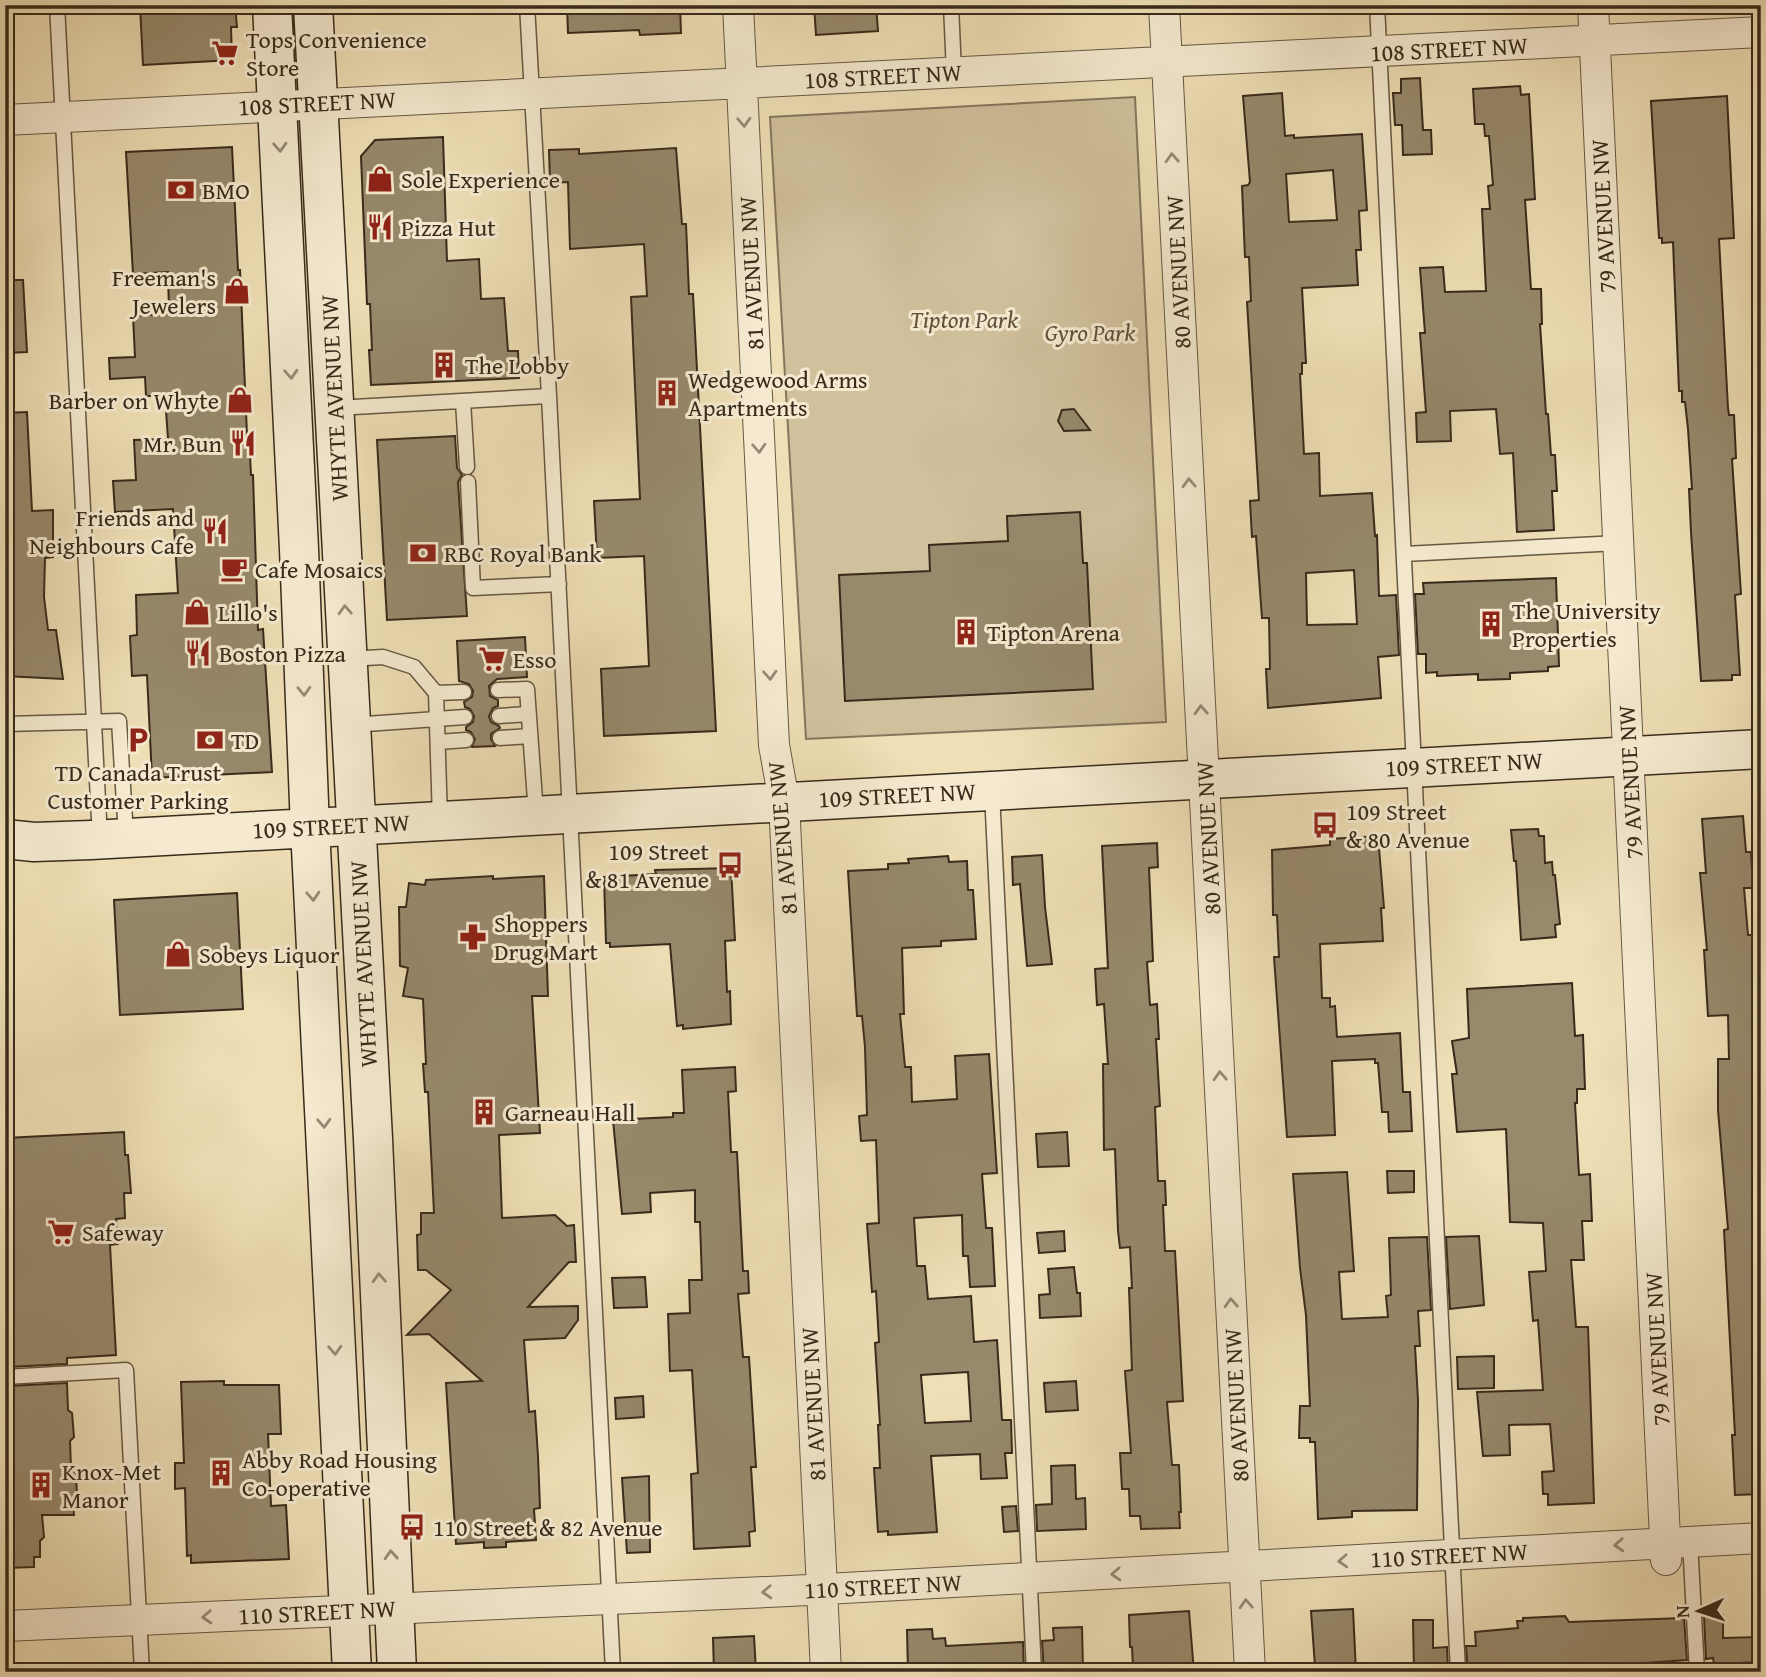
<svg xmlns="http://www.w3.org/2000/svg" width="1766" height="1677" viewBox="0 0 1766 1677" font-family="'Gentium Book Plus',serif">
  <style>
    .green { fill: #d0c09c; stroke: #84765c; stroke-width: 2 }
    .building { fill: #97896c; stroke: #382b1b; stroke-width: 2; fill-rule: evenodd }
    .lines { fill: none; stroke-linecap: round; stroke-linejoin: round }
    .lane-casing { stroke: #665842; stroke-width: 17 }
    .street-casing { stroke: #665842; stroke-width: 32 }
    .secondary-casing { stroke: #382b1b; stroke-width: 41 }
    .lane { stroke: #f5ead0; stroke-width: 14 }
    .street { stroke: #f5ead0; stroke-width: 30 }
    .secondary { stroke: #f5ead0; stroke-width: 38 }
    .oneway { stroke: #968a76 }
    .labels { text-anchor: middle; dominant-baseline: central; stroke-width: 6; stroke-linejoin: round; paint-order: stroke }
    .poi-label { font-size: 24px; fill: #382b1b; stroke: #f5ead0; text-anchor: start }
    .street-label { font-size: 24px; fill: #382b1b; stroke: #f5ead0 }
    .park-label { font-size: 24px; font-style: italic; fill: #5e503b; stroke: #f5ead0 }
  </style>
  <rect width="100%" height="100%" fill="#efdfb6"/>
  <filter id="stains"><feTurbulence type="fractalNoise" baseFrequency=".00286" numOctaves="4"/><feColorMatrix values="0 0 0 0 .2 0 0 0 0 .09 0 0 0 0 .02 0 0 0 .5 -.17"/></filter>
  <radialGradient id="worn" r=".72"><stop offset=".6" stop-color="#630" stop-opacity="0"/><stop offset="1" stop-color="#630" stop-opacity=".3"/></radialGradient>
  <path class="green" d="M1135,97L1166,722L806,739L770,117Z"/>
  <path class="building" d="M140,5H235L237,27H231L232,60L143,65Z
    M567,5H680L681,33L640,35L639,30L568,33Z
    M814,5H876L878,31L816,35Z
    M1420,78L1423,130H1431L1432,154L1403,155L1402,125H1395L1393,93H1401V79Z
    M1520,86L1521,95L1529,94L1535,199L1525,200L1531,289H1541L1542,324H1540L1546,414H1548L1551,455H1555L1557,491H1552L1554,530L1517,532L1513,453L1500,454L1496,409L1450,411L1451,441L1417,442L1416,413L1426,412L1420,333H1425L1420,268L1443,267L1445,292L1486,291L1482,209H1490L1488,186L1493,185L1489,136H1485L1484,124H1475L1473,89Z
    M1282,93L1285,136L1294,135V138L1362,134L1367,210L1359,211L1361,250H1356L1358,285L1302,288L1306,363H1302V374H1300L1304,454L1319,453L1320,496L1372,493L1375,536L1377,535L1379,596L1396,595L1399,655L1378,657L1381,698L1268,708L1266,669H1270L1269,618H1262L1256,536L1252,537L1250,501L1259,500L1247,302L1251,301L1249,257H1245L1242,186L1248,185L1250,182L1243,96ZM1333,170L1337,220L1289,222L1286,174ZM1354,570L1357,624L1307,625L1306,573Z
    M1727,96L1734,238L1719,239L1728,408L1729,415H1734L1736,458L1732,459L1741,594L1735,595L1740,675H1732V680L1701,681L1691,532L1689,489H1692L1688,429L1685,402H1682V391H1679L1673,242L1662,243V238H1659L1651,101Z
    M443,137L447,261L479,259L481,299L504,298L508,351H518L519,378L371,385L369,350H372L370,304H367L361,156L375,140Z
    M232,147L238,270H240L247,435H249L251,475H253L258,630L263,629L272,772L152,778L147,675L132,676L130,636L137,635L136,595L178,593L173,509L115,512L113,481L136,480L134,440L168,439L165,396H146L145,377L110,379L109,358L135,357L133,316L169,314L168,272L133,274L126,152Z
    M676,148L682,224H686L689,294H693L716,731L604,736L601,669L649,666L644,556L597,558L594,501L640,499L631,297L647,296L644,244L570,249L568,182L550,183L549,150L579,149V154Z
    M5,280H23L27,352L5,353Z
    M1074,409L1090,430L1064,431L1058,421L1062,410Z
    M27,412L32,511L53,510V557L45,558L44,597L48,630H56L63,679L5,676V413Z
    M455,436L457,468L462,475L458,482L467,616L387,620L377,440Z
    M1080,512L1083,563H1087L1093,689L845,701L839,575L930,571L929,545L1008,541L1007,516Z
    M1556,578L1559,666L1548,667V671L1510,673V679L1478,680V674L1437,676V672L1426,673V654H1418L1415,594H1424L1423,583Z
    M525,637L527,677L497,679L489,686L490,696L498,700V706L493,708L489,716L491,722L499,726L500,728L491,734V739L495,746L472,747L475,739L471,732L466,730V727L473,722L474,716L470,709L465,707L464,702L472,697L473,691L469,684L459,681L457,641Z
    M1743,816L1746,852H1751L1753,888H1744L1748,935H1753L1755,973H1761V1014H1756L1758,1069H1761V1134H1758L1761,1209H1758L1761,1247V1494L1735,1495L1732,1435H1735L1724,1230L1728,1229L1718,1110V1059H1729L1728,1015L1708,1016L1704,950H1707L1700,873H1706L1702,819Z
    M1538,829L1539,836H1544L1545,863L1552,862L1553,875H1555L1560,924L1555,925L1556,937L1521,940L1516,861H1514L1511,830Z
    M1378,836L1384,908H1381L1383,941L1320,944L1322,998H1330V1007L1335,1006L1337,1037L1400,1033L1403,1092H1410L1412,1131L1389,1132L1388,1112H1382L1378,1063H1375V1059L1332,1061L1335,1135L1287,1137L1274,957H1279L1277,915H1273L1272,850L1330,845V839Z
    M1157,843L1158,867L1149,868L1153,961L1147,962L1150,1005L1157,1004L1159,1039H1156L1160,1106L1155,1107L1158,1181H1165L1166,1205H1163L1165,1251H1175L1183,1401L1167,1402L1172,1465H1179L1181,1512H1179L1180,1528L1141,1529L1140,1516H1130L1129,1489H1122L1120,1453H1131L1125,1371L1132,1370L1129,1288H1132L1130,1247L1120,1248L1118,1231L1115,1149L1104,1150L1103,1064H1108L1104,1004L1097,1005L1095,969L1108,968L1102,846Z
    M1042,855L1045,907L1052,964L1027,966L1020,884L1013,885L1012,857Z
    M948,856L949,862L967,861L968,890H973L976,939L941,941V946L902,948L904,1014H900L905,1067H911L912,1102L957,1099L955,1056L989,1054L997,1173L982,1174L986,1228H992L995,1286L970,1287L968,1256H963L962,1215L914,1218L917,1266H925L928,1299L971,1296L974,1342L997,1340L1002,1420H1011L1012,1453H1005L1007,1478L981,1479L980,1454L931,1456L937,1532L888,1535V1531L878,1532L874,1468H880L878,1425H880L875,1343L879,1342L876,1291L872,1292L867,1224L879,1223L876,1140L861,1141L859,1116L867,1115L865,1047L862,1016H857L848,871L888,869V864L909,863L908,859ZM968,1372L971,1421L925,1423L921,1375Z
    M731,868L735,940L725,941L727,992L730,991L731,1024L683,1029V1025L677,1026L670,944L610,947V943H606L604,877L656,874L655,870Z
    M493,876V879L544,876L548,996H532L540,1133L499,1135L502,1218L555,1215L567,1226L574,1225L576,1262H569L528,1307L578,1306V1320L565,1338L524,1340L529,1412L535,1411L538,1456L540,1508L534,1509L536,1540L506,1542V1547L484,1548V1542L456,1544L446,1383L482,1381L429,1334L407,1335L451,1290L426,1270H418L417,1235L421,1234V1213H434L428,1092H425L423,1064H426L423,999L403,996L408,968L400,966L399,907H406L409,883L425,885L426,880Z
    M237,893L243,1009L120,1015L114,900Z
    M1572,983L1575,1036L1583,1035L1585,1089H1577V1103H1575L1579,1175L1590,1174L1592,1221H1582L1584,1260H1571L1576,1327H1588L1594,1503L1548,1505V1494H1543L1542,1472L1554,1471L1550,1424L1509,1425L1510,1455L1483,1456L1477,1392L1543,1390L1538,1320L1533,1321L1529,1272L1546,1271L1543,1223L1510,1222L1506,1129L1457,1132L1452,1074H1457L1452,1041L1469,1038L1467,989Z
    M735,1067L736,1091L728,1092L731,1152H737L743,1271H748L749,1293L738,1294L743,1357H749L756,1467H751L755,1531L749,1532L750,1546L694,1549L691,1474L698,1473L692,1370L670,1371L668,1314L690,1313L689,1280H702L700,1222H695V1190L650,1193L651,1212L622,1214L613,1120L673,1117V1113H684L682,1070Z
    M124,1132L125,1155H128L131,1193H124L125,1218L116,1219L118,1244L110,1245L116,1355L67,1358V1364L8,1367V1361H5V1138Z
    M1067,1132L1069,1166L1038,1167L1036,1134Z
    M1387,1171H1414V1192L1388,1193Z
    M1347,1172L1354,1271L1339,1272L1342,1319L1388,1317L1386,1296L1391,1295L1389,1238L1427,1237L1431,1310L1418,1311L1420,1346H1415L1418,1400L1417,1510L1352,1511V1517L1318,1519L1315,1442H1310V1438H1299L1300,1406H1310L1306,1315L1300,1268L1293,1174Z
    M1064,1231L1065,1251L1039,1253L1037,1233Z
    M1479,1236L1484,1305L1450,1309L1446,1237Z
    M1074,1267L1077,1293H1080L1081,1316L1040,1318L1039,1295L1050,1294L1048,1269Z
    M645,1277L647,1307L614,1308L612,1278Z
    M1494,1356V1388L1458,1389L1457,1357Z
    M224,1381V1385H279L281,1434H268L271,1506L286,1505L289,1559L191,1563V1555L187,1556L185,1488L175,1489V1463H184L181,1382Z
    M1076,1381L1078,1410L1046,1412L1044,1383Z
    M67,1383L68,1410L72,1413L74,1437L70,1441L71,1469L76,1473L77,1497L73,1501L74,1515H42L44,1537L40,1541V1557H34V1567L5,1568V1407H9L8,1386Z
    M643,1396L644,1417L616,1419L615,1398Z
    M1075,1465L1076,1499L1085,1498L1086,1529L1037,1531L1036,1505L1052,1504L1051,1466Z
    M649,1476L650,1552L627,1553L622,1478Z
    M1016,1506L1018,1531L1004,1532L1002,1507Z
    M1353,1609L1356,1672H1317V1666H1315L1311,1611Z
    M1189,1611L1194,1672H1136V1668H1133L1132,1647H1130L1129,1615Z
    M1723,1615V1638L1759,1637L1760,1662L1714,1664L1713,1658L1706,1659L1704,1616Z
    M1565,1616L1569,1622L1684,1618L1687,1660L1632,1664L1633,1670L1468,1672L1466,1646H1476L1475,1632L1518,1628L1517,1621H1523V1618Z
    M1413,1620H1433V1648L1447,1647L1448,1672H1414Z
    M1082,1627L1083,1669H1080V1672H1044L1042,1641L1054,1640L1053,1628Z
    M932,1629L933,1639L945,1638L946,1646L1023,1642L1024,1672H908L907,1630Z
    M754,1636L756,1672H714L713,1638Z"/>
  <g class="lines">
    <g class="lane-casing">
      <path id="lane" d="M57,5L100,839
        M527,5L549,396L613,1672
        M951,5L954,72
        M1377,5L1458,1672
        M463,401L467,467
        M336,408L549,396
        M468,482L473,588L559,584
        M1404,554L1619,543
        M348,659L383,657L414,667L436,693L440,819
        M498,690L527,689L536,814
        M436,693L464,692
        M499,716L528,714
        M5,724L119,721L126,836
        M352,725L465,717
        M500,738L530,736
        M438,742L466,740
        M992,792L1034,1672
        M5,1377L126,1370L142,1672
        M1690,1541L1697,1672"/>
    </g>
    <g class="street-casing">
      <path id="street" d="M738,5L774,745L784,801L826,1672
        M1164,5L1250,1672
        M1593,5L1666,1560
        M5,120L1761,32
        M5,1626L789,1591L1761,1538"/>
    </g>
    <g class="secondary-casing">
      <path id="secondary" d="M272,5L299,549L310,828L352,1672
        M313,5L373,1139L397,1672
        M5,839L34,842L91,840L1761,749"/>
    </g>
    <use href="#lane" class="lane"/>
    <use href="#street" class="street"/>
    <use href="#secondary" class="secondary"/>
  </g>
  <defs><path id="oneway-chevron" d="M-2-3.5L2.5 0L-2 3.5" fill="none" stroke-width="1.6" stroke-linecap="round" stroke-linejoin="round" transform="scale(1.75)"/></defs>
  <g class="oneway">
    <use href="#oneway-chevron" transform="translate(744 122) rotate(87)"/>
    <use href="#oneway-chevron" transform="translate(280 147) rotate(87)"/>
    <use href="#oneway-chevron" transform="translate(1172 158) rotate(-93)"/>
    <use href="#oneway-chevron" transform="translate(291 374) rotate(87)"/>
    <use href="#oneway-chevron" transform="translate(759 448) rotate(87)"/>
    <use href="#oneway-chevron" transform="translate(1189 483) rotate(-93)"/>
    <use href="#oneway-chevron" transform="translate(345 610) rotate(-93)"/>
    <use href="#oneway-chevron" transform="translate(770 675) rotate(87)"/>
    <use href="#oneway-chevron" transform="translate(304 691) rotate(88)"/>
    <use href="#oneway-chevron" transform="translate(1201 710) rotate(-93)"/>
    <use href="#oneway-chevron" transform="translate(313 896) rotate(87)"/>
    <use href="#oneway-chevron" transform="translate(1220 1076) rotate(-93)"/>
    <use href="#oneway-chevron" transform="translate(324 1123) rotate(87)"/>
    <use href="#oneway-chevron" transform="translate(379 1278) rotate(-93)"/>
    <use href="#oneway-chevron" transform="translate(1231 1303) rotate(-93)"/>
    <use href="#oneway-chevron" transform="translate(335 1350) rotate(87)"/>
    <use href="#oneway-chevron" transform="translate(1619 1545) rotate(177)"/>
    <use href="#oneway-chevron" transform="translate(391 1555) rotate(-93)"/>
    <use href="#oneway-chevron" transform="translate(1343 1561) rotate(177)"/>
    <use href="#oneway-chevron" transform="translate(1116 1574) rotate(177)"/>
    <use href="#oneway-chevron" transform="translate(767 1592) rotate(177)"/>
    <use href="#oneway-chevron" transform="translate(1246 1604) rotate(-93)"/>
    <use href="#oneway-chevron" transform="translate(207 1617) rotate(177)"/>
  </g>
  <defs>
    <g id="supermarket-bare" transform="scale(2.1)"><path d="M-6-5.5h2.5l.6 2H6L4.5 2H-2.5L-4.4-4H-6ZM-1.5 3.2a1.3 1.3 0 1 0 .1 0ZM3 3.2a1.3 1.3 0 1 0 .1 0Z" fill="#8f2418" stroke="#f5ead0" stroke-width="2.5" paint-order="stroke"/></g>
    <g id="shop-bare" transform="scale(2.1)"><path d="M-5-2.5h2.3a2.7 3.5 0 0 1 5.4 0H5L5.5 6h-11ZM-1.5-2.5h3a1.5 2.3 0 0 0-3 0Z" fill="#8f2418" stroke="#f5ead0" stroke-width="2.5" paint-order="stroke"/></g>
    <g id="bank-bare" transform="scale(2.1)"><path d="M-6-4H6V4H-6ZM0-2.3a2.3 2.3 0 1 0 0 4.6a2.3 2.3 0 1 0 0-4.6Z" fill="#8f2418" stroke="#f5ead0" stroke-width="2.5" paint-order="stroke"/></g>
    <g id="restaurant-bare" transform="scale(2.1)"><path d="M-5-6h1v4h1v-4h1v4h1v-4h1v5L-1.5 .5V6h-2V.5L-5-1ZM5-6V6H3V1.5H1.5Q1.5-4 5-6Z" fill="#8f2418" stroke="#f5ead0" stroke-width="2.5" paint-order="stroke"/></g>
    <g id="building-bare" transform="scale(2.1)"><path d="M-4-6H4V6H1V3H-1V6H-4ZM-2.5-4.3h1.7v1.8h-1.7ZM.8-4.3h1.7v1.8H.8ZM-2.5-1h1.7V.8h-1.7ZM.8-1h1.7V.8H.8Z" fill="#8f2418" stroke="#f5ead0" stroke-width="2.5" paint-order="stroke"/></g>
    <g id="cafe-bare" transform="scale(2.1)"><path d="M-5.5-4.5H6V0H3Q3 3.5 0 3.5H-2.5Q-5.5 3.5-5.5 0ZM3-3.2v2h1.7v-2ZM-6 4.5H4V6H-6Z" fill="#8f2418" stroke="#f5ead0" stroke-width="2.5" paint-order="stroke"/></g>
    <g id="parking-bare" transform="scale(2.1)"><path d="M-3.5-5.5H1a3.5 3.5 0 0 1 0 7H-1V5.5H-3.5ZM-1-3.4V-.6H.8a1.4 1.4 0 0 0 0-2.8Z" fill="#8f2418" stroke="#f5ead0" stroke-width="2.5" paint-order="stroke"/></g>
    <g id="bus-bare" transform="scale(2.1)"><path d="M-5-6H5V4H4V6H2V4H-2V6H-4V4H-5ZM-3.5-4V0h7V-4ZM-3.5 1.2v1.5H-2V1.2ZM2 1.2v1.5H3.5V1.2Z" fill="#8f2418" stroke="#f5ead0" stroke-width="2.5" paint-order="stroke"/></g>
    <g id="pharmacy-bare" transform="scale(2.1)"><path d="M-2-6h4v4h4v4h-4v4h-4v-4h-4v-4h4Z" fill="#8f2418" stroke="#f5ead0" stroke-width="2.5" paint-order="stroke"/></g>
  </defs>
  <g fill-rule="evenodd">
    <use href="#supermarket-bare" x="225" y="53"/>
    <use href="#shop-bare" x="380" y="179"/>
    <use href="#bank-bare" x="181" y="190"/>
    <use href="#restaurant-bare" x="380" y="227"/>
    <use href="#shop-bare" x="237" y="291"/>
    <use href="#building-bare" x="444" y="365"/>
    <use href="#building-bare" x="667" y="393"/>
    <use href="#shop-bare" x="240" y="400"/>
    <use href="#restaurant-bare" x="243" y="443"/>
    <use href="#restaurant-bare" x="215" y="531"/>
    <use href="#bank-bare" x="423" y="553"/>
    <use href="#cafe-bare" x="234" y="569"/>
    <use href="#shop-bare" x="197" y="612"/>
    <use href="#building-bare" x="1491" y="624"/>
    <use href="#building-bare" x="966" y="632"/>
    <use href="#restaurant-bare" x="198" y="653"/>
    <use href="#supermarket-bare" x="492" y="659"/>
    <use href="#parking-bare" x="138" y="740"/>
    <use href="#bank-bare" x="210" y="740"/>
    <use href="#bus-bare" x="1325" y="825"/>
    <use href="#bus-bare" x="730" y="865"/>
    <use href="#pharmacy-bare" x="473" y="937"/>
    <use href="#shop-bare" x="178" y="954"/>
    <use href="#building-bare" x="484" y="1112"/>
    <use href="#supermarket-bare" x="61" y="1232"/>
    <use href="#building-bare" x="221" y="1473"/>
    <use href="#building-bare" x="41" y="1485"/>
    <use href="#bus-bare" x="412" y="1527"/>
  </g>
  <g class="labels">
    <g class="poi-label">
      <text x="246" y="39">Tops Convenience<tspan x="246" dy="28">Store</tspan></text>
      <text x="401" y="179">Sole Experience</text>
      <text x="202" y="190">BMO</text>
      <text x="401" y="227">Pizza Hut</text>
      <text x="216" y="277" text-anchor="end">Freeman's<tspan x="216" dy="28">Jewelers</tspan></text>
      <text x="465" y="365">The Lobby</text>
      <text x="688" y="379">Wedgewood Arms<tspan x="688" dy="28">Apartments</tspan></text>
      <text x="219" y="400" text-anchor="end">Barber on Whyte</text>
      <text x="222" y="443" text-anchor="end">Mr. Bun</text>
      <text x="194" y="517" text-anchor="end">Friends and<tspan x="194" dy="28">Neighbours Cafe</tspan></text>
      <text x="444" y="553">RBC Royal Bank</text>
      <text x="255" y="569">Cafe Mosaics</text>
      <text x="1512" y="610">The University<tspan x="1512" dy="28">Properties</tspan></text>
      <text x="218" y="612">Lillo's</text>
      <text x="987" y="632">Tipton Arena</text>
      <text x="219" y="653">Boston Pizza</text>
      <text x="513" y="659">Esso</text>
      <text x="231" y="740">TD</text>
      <text x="138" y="772" text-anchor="middle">TD Canada Trust<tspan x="138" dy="28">Customer Parking</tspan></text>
      <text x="1346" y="811">109 Street<tspan x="1346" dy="28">&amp; 80 Avenue</tspan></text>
      <text x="709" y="851" text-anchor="end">109 Street<tspan x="709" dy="28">&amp; 81 Avenue</tspan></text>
      <text x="494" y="923">Shoppers<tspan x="494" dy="28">Drug Mart</tspan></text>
      <text x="199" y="954">Sobeys Liquor</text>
      <text x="505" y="1112">Garneau Hall</text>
      <text x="82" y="1232">Safeway</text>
      <text x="242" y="1459">Abby Road Housing<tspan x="242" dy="28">Co-operative</tspan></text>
      <text x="62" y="1471">Knox-Met<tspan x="62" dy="28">Manor</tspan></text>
      <text x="433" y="1527">110 Street &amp; 82 Avenue</text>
    </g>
    <g class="street-label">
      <text transform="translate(1449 49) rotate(-3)">108 STREET NW</text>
      <text transform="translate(883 76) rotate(-3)">108 STREET NW</text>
      <text transform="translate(317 103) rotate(-3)">108 STREET NW</text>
      <text transform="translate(1603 216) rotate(-93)">79 AVENUE NW</text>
      <text transform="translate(1178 272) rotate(-93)">80 AVENUE NW</text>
      <text transform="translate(751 273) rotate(-93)">81 AVENUE NW</text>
      <text transform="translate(334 398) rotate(-93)">WHYTE AVENUE NW</text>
      <text transform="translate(1464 764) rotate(-3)">109 STREET NW</text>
      <text transform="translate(1630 782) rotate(-93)">79 AVENUE NW</text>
      <text transform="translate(897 795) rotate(-3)">109 STREET NW</text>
      <text transform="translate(331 826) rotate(-3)">109 STREET NW</text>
      <text transform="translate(782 838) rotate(-95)">81 AVENUE NW</text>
      <text transform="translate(1208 838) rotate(-93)">80 AVENUE NW</text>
      <text transform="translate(363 964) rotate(-93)">WHYTE AVENUE NW</text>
      <text transform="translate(1657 1349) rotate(-93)">79 AVENUE NW</text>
      <text transform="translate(813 1404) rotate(-93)">81 AVENUE NW</text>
      <text transform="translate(1236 1405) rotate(-93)">80 AVENUE NW</text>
      <text transform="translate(1449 1555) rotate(-3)">110 STREET NW</text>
      <text transform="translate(883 1586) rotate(-3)">110 STREET NW</text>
      <text transform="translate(317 1612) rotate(-3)">110 STREET NW</text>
    </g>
    <g class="park-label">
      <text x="964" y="319">Tipton Park</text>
      <text x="1090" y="332">Gyro Park</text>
    </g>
  </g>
  <rect width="1766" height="1677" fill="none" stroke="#efdfb6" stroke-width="28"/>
  <rect x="7" y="7" width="1752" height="1663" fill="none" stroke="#382b1b" stroke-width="3.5"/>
  <rect x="14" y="14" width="1738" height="1649" fill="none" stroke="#382b1b" stroke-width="2"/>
  <g transform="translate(1699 1611) rotate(267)" stroke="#f5ead0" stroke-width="5" paint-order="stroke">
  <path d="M0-5L12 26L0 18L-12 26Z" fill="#382b1b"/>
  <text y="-10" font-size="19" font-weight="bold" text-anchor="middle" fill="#382b1b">N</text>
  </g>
  <rect width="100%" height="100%" filter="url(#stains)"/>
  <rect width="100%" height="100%" fill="url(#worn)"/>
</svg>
